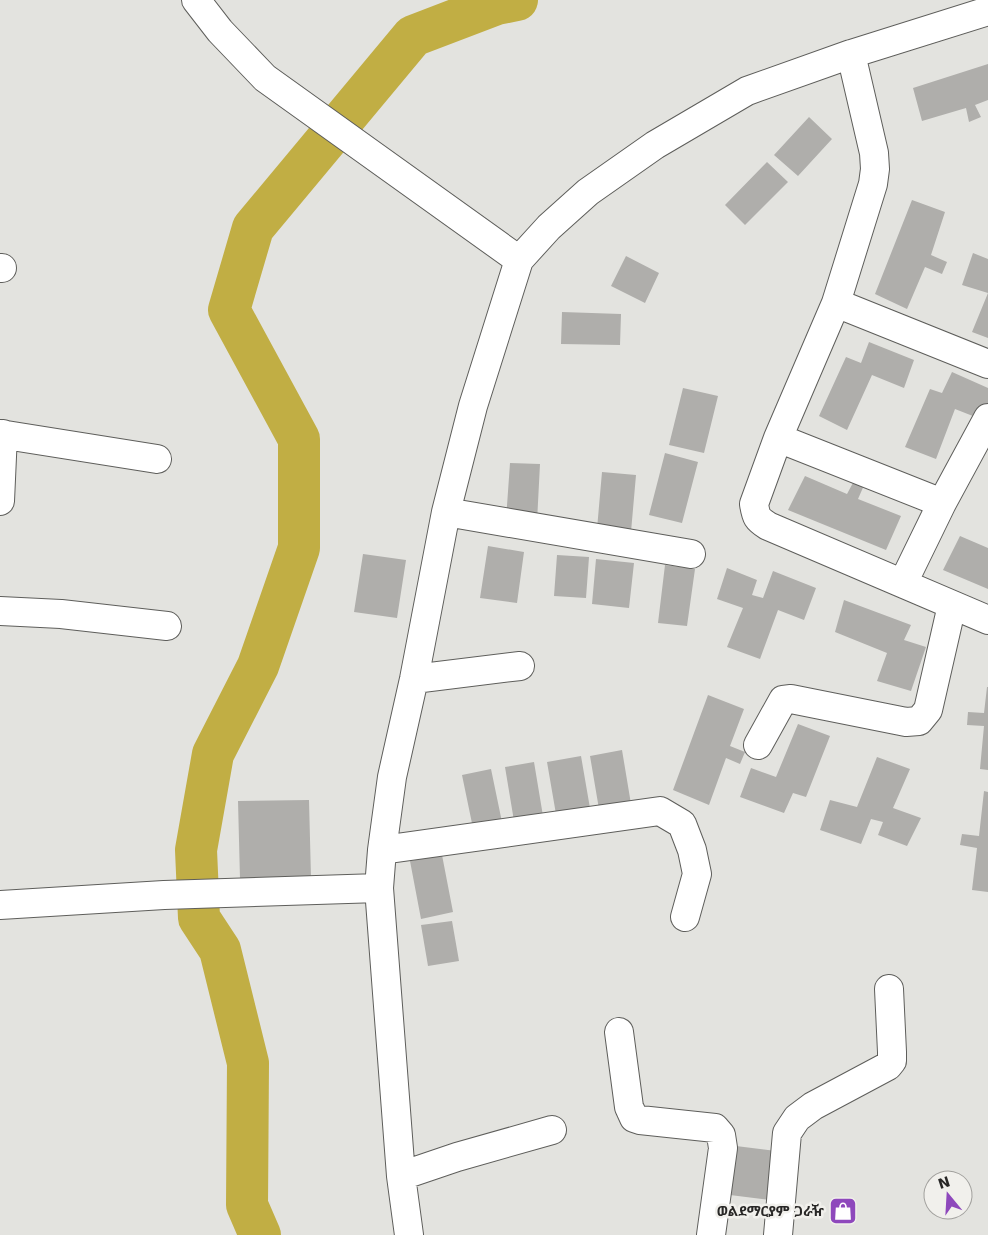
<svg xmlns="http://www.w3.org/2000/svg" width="988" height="1235" viewBox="0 0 988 1235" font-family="'DejaVu Sans','Noto Sans Ethiopic',sans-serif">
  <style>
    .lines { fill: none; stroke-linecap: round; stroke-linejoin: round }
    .river { stroke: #c1ae44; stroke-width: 42 }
    .building { fill: #afaeab }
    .minor-casing { stroke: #5e5e5b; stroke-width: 30 }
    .minor { stroke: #fff; stroke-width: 28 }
    .labels { text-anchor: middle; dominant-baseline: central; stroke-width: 5; stroke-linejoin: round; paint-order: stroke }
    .poi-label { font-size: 14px; font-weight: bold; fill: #282726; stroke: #f1f0ec; text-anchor: end }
  </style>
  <rect width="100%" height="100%" fill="#e3e3df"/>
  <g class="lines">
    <path class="river" d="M260,1235L247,1205L248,1063L220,950L199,918L196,850L213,754L258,666L299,548V439L229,310L253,228L413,36L497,4L517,0"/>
  </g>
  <path class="building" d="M988,64V100L975,105L981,117L969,122L966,108L922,121L913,88Z
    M809,117L832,139L798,176L774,155Z
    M767,162L788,182L745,225L725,205Z
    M912,200L945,212L931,255L947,262L942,274L925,267L907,309L875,294Z
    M973,253L988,259V338L972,332L988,293L962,285Z
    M626,256L659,273L645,303L611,286Z
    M562,312L621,314L620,345L561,344Z
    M869,342L914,360L904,388L872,375L847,430L819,416L846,357L861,363Z
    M952,372L988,388V408L983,420L955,409L936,459L905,447L930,389L942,393Z
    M683,388L718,396L704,453L669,445Z
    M665,453L698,462L682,523L649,515Z
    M510,463L540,464L537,522L506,520Z
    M602,472L636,475L631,532L597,529Z
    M805,476L847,494L855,479L865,483L858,499L901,516L886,550L788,510Z
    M960,536L988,548V589L943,570Z
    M488,546L524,552L517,603L480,598Z
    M363,554L406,560L397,618L354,612Z
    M557,555L589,557L586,598L554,596Z
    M596,559L634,563L629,608L592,604Z
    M665,565L695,569L687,626L658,623Z
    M727,568L757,580L752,595L763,598L773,571L816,588L804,620L778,610L760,659L727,647L743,608L717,599Z
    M844,600L911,625L904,640L926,647L911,691L877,681L887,653L835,632Z
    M987,687H988V770L980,769L984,726L967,725L968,712L984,713Z
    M708,695L744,709L730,746L745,752L740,764L726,758L709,805L673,790Z
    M798,724L830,736L806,797L793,793L784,813L740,797L751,768L776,777Z
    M622,750L632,810L600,815L590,756Z
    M581,756L591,814L557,820L547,762Z
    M877,757L910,769L893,808L921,818L907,846L878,835L883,822L871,819L861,844L820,830L830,800L857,807Z
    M534,762L544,822L515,827L505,767Z
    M491,769L503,827L474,833L462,775Z
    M984,791L988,792V892L972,890L977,848L960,845L962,834L979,836Z
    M309,800L311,878L240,879L238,801Z
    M442,855L453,912L421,919L410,861Z
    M452,921L459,961L428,966L421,925Z
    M736,1146L776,1151L770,1200L730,1195Z"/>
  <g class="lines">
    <g class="minor-casing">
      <path id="minor" d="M196,0L220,31L265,78L519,260L473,406L446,512L414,679L392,777L382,850L379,888L401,1176L409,1235
        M851,54L874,153L875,169L873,184L836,303L778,438L754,504C756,517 757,519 768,526L988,620
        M519,260L549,227L588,192L655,145L747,91L851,54L988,11
        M0,268H2
        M836,303L988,364
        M0,434L157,459
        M778,438L942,503L903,583
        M0,501L3,434
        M942,503L988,418
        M446,512L691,554
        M0,611L61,614L167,626
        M414,679L520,666
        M758,745L783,700L791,699L906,722L919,721L928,710L952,605
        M382,850L660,811L682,824L692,850L697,874L685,917
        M0,905L164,895L379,888
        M619,1032L629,1107L634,1118L640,1120L715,1128L721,1135L723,1148L711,1235
        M401,1176L457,1157L552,1130
        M778,1235L787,1133L797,1118L813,1106L888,1066L892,1061V1052L889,989"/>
    </g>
    <use href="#minor" class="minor"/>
  </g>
  <defs>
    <g id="shop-square" transform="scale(1.4375)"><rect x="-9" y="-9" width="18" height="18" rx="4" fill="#8e48bc" stroke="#f1f0ec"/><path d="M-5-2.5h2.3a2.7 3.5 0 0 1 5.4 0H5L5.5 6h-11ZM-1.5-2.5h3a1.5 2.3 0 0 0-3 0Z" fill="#fff"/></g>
  </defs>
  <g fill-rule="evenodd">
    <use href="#shop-square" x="843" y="1211"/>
  </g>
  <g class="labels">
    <g class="poi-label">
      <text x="824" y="1211">ወልደማርያም ጋራዥ</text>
    </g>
  </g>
  <g transform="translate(948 1195) rotate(342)"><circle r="24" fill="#f1f0ec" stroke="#a1a09d"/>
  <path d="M0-4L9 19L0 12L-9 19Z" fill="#8e48bc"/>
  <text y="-8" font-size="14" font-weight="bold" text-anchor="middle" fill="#282726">N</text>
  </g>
</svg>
